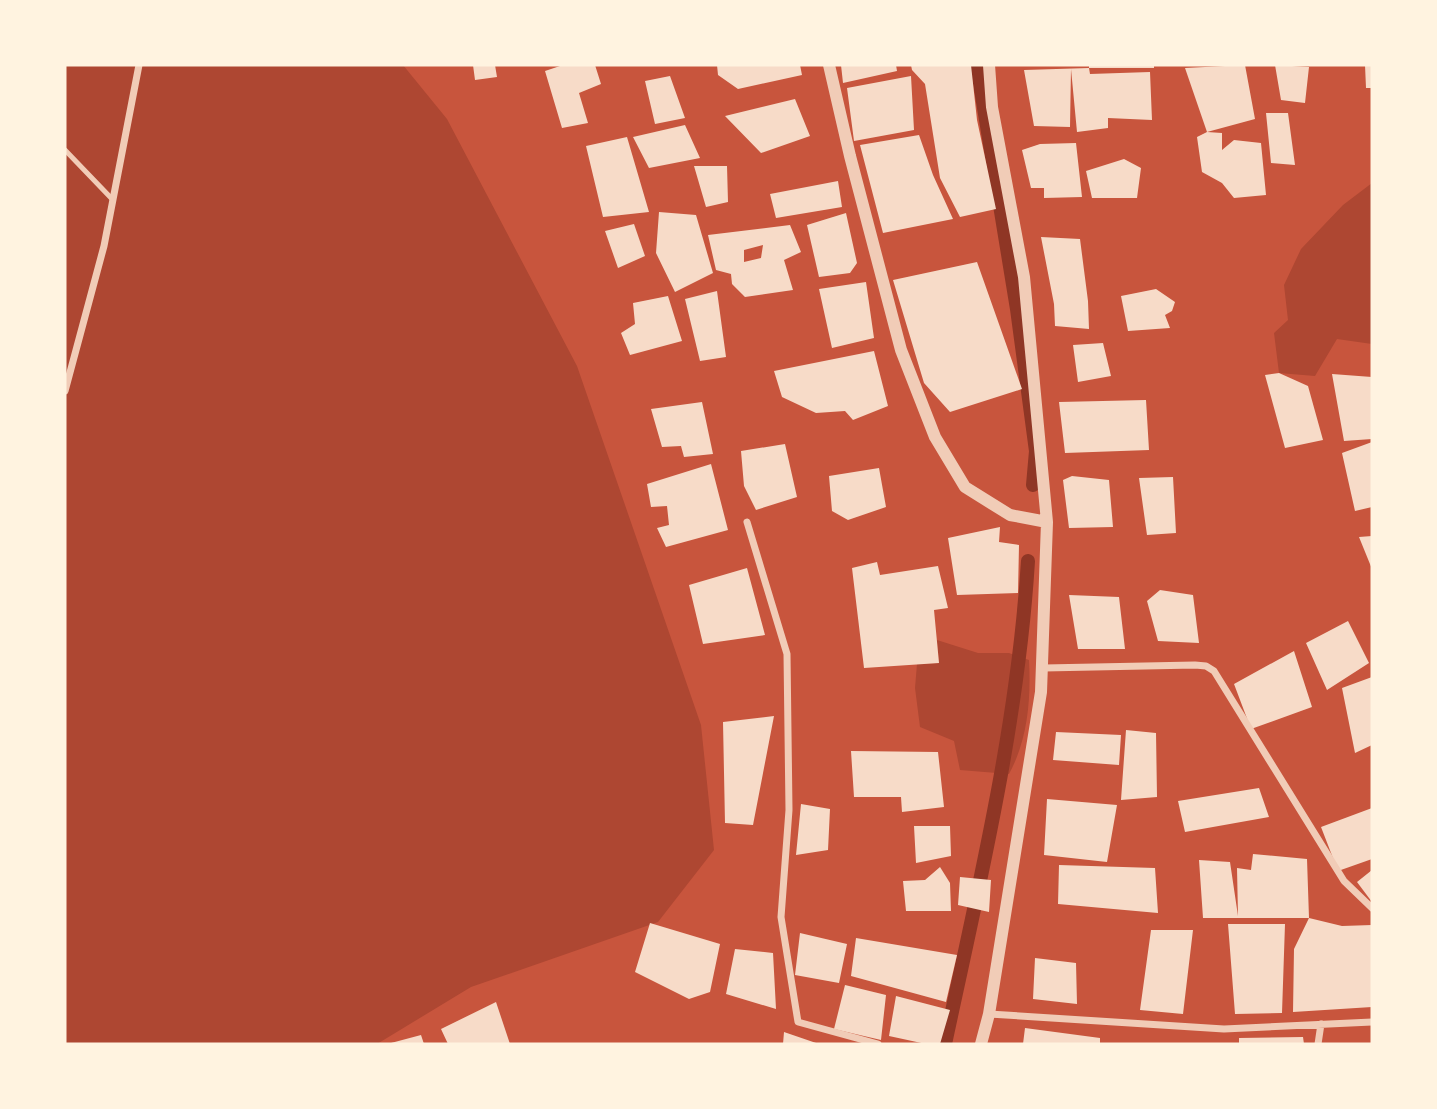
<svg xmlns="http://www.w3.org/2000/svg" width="1437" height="1109" viewBox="0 0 1437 1109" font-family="Signika,sans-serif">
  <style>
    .green { fill: #ae4732 }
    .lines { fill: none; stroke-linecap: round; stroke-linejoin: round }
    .stream { stroke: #8f3625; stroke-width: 14 }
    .building { fill: #f7dbc8; fill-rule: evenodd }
    .service { stroke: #f1ccb7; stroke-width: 5 }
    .minor { stroke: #f1ccb7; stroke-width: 7 }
    .tertiary { stroke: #f1ccb7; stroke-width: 12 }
  </style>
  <rect width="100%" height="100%" fill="#c8553d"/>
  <path class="green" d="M65,65H403L447,119L577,366L701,725L714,850L658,922L471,987L377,1044H65Z
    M1372,183V344L1337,339L1315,376L1279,373L1274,333L1288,320L1284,285L1301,249L1343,205Z
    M937,640L978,653H1009L1029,660C1031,699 1028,739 1009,774L960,770L954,741L920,727L915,688L917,664L939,663Z"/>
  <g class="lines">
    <path class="stream" d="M977,65L1017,309L1036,451L1033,485
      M945,1044C979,885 1018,724 1028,561"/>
  </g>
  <path class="building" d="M473,65H495L497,77L475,80Z
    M563,65H595L601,84L579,93L588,123L562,128L545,71Z
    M717,65H800L802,75L738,89L718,75Z
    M841,65H896L897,71L843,83Z
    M911,65H971L977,120L996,209L960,217L940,178L925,84L912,70Z
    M1089,65H1154V68H1089Z
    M1245,65L1255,119L1207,132L1185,68Z
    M1275,65L1309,67L1305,103L1281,100Z
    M1365,65H1372V88H1366Z
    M1089,68L1090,74L1150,72L1152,120L1108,118V128L1077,132L1071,69L1070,127L1034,126L1024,70Z
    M670,76L685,118L655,124L645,81Z
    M911,76L914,130L854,141L847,88Z
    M795,99L810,136L761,153L725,116Z
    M1266,113H1288L1295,165L1271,163Z
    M685,125L700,158L649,168L633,137Z
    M1207,132L1222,133V150L1234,140L1261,143L1266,195L1234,198L1222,183L1202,172L1197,137Z
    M919,135L933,175L953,219L883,233L860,145Z
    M627,137L649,212L603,217L586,146Z
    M1076,143L1082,197L1044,198V188H1031L1022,150L1040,144Z
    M1124,159L1141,168L1137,198H1092L1086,171Z
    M694,166H727L728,202L706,207Z
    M838,181L842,207L776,218L770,194Z
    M659,212L696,215L713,273L675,292L656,253Z
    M846,213L857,263L850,273L819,277L807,225Z
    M634,224L645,256L618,268L605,231Z
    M790,225L801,252L784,260L793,290L745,297L732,284L731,274L716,270L708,235ZM763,245L761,258L744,262V250Z
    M1041,237L1080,239L1088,301L1089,329L1055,326L1054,304Z
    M977,262L1022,389L950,412L924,383L893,280Z
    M866,282L874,338L832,348L819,289Z
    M1156,289L1175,302L1172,311L1165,315L1170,328L1128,331L1121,296Z
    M717,291L726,357L700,361L685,299Z
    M668,296L682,341L630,355L621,333L635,324L633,303Z
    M1103,343L1111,376L1078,382L1073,345Z
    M874,351L888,406L853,420L845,411L816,413L782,397L774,371Z
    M1279,373L1308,386L1323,440L1285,448L1265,375Z
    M1332,374L1372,377V439L1344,441Z
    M1146,400L1149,450L1065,453L1059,402Z
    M702,402L713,454L684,457L681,446L662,447L651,409Z
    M1372,442V507L1355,511L1342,453Z
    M785,444L797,497L756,510L744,486L741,451Z
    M711,464L728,530L666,547L657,528L669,525L667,506L651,507L647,484Z
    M879,468L886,507L848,520L832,511L829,476Z
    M1072,476L1109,480L1113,527L1069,528L1063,480Z
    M1173,477L1176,533L1147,535L1139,478Z
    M1000,527L999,542L1019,545L1018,593L957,595L948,538Z
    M1372,536V569L1359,537Z
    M877,562L880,575L938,566L948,608L934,610L939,663L864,668L852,568Z
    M747,568L765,635L703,644L689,585Z
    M1160,590L1193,595L1199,643L1158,641L1147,601Z
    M1069,595L1119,597L1125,649H1078Z
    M1348,621L1369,663L1327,690L1306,643Z
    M1294,651L1312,707L1251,729L1234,684Z
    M1372,677V745L1355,753L1342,688Z
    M774,716L753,825L725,823L723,722Z
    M1126,730L1156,733L1157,797L1121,800Z
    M1056,732L1121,735L1119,765L1053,760Z
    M851,751L938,752L944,807L902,812L901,797H854Z
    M1259,788L1269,817L1185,832L1178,801Z
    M1047,799L1117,805L1107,862L1044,855Z
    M801,804L830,809L828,850L796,855Z
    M1372,808V859L1338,871L1321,827Z
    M914,826H950L951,856L916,863Z
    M1253,854L1307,859L1309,918H1203L1199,860L1230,862L1238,916L1237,868L1251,870Z
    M1059,865L1155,868L1158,913L1058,904Z
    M940,867L950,883L951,911H906L903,881L925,880Z
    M1372,870V902L1357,882Z
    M960,877L991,880L989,912L958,905Z
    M1309,918L1342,926L1372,925V1007L1293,1012L1294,949Z
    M650,923L720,944L710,992L689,999L635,972Z
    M1228,924H1285L1282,1013L1235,1014Z
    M1151,930H1193L1183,1014L1140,1010Z
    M800,933L847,944L839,983L795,975Z
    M856,938L957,955L946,1002L851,976Z
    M735,949L773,953L776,1009L726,994Z
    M1035,958L1076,963L1077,1004L1033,999Z
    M845,985L886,995L881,1040L834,1029Z
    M896,996L950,1010L940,1044H926L889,1036Z
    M496,1002L510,1044H448L441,1029Z
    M1025,1028L1100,1038V1044H1023Z
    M784,1032L819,1044H783Z
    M421,1035L424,1044H391V1043Z
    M1303,1037L1304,1044H1239V1038Z"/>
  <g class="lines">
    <path class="service" d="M65,150L113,200"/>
    <path class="minor" d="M65,391L104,246L139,65
      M747,522L787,654L789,810L781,917L798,1022L878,1044
      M1044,668L1195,665L1206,666L1214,671L1344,881L1372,908
      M989,1014L1224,1029L1372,1022
      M1318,1044L1321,1024"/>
    <path class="tertiary" d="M829,65L850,156L901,350L935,437L965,487L1010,515L1047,522
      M981,1044L989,1014L1041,692L1047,522L1024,277L992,107L989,65"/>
  </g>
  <rect width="1437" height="1109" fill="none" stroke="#fff3e0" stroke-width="133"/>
</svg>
